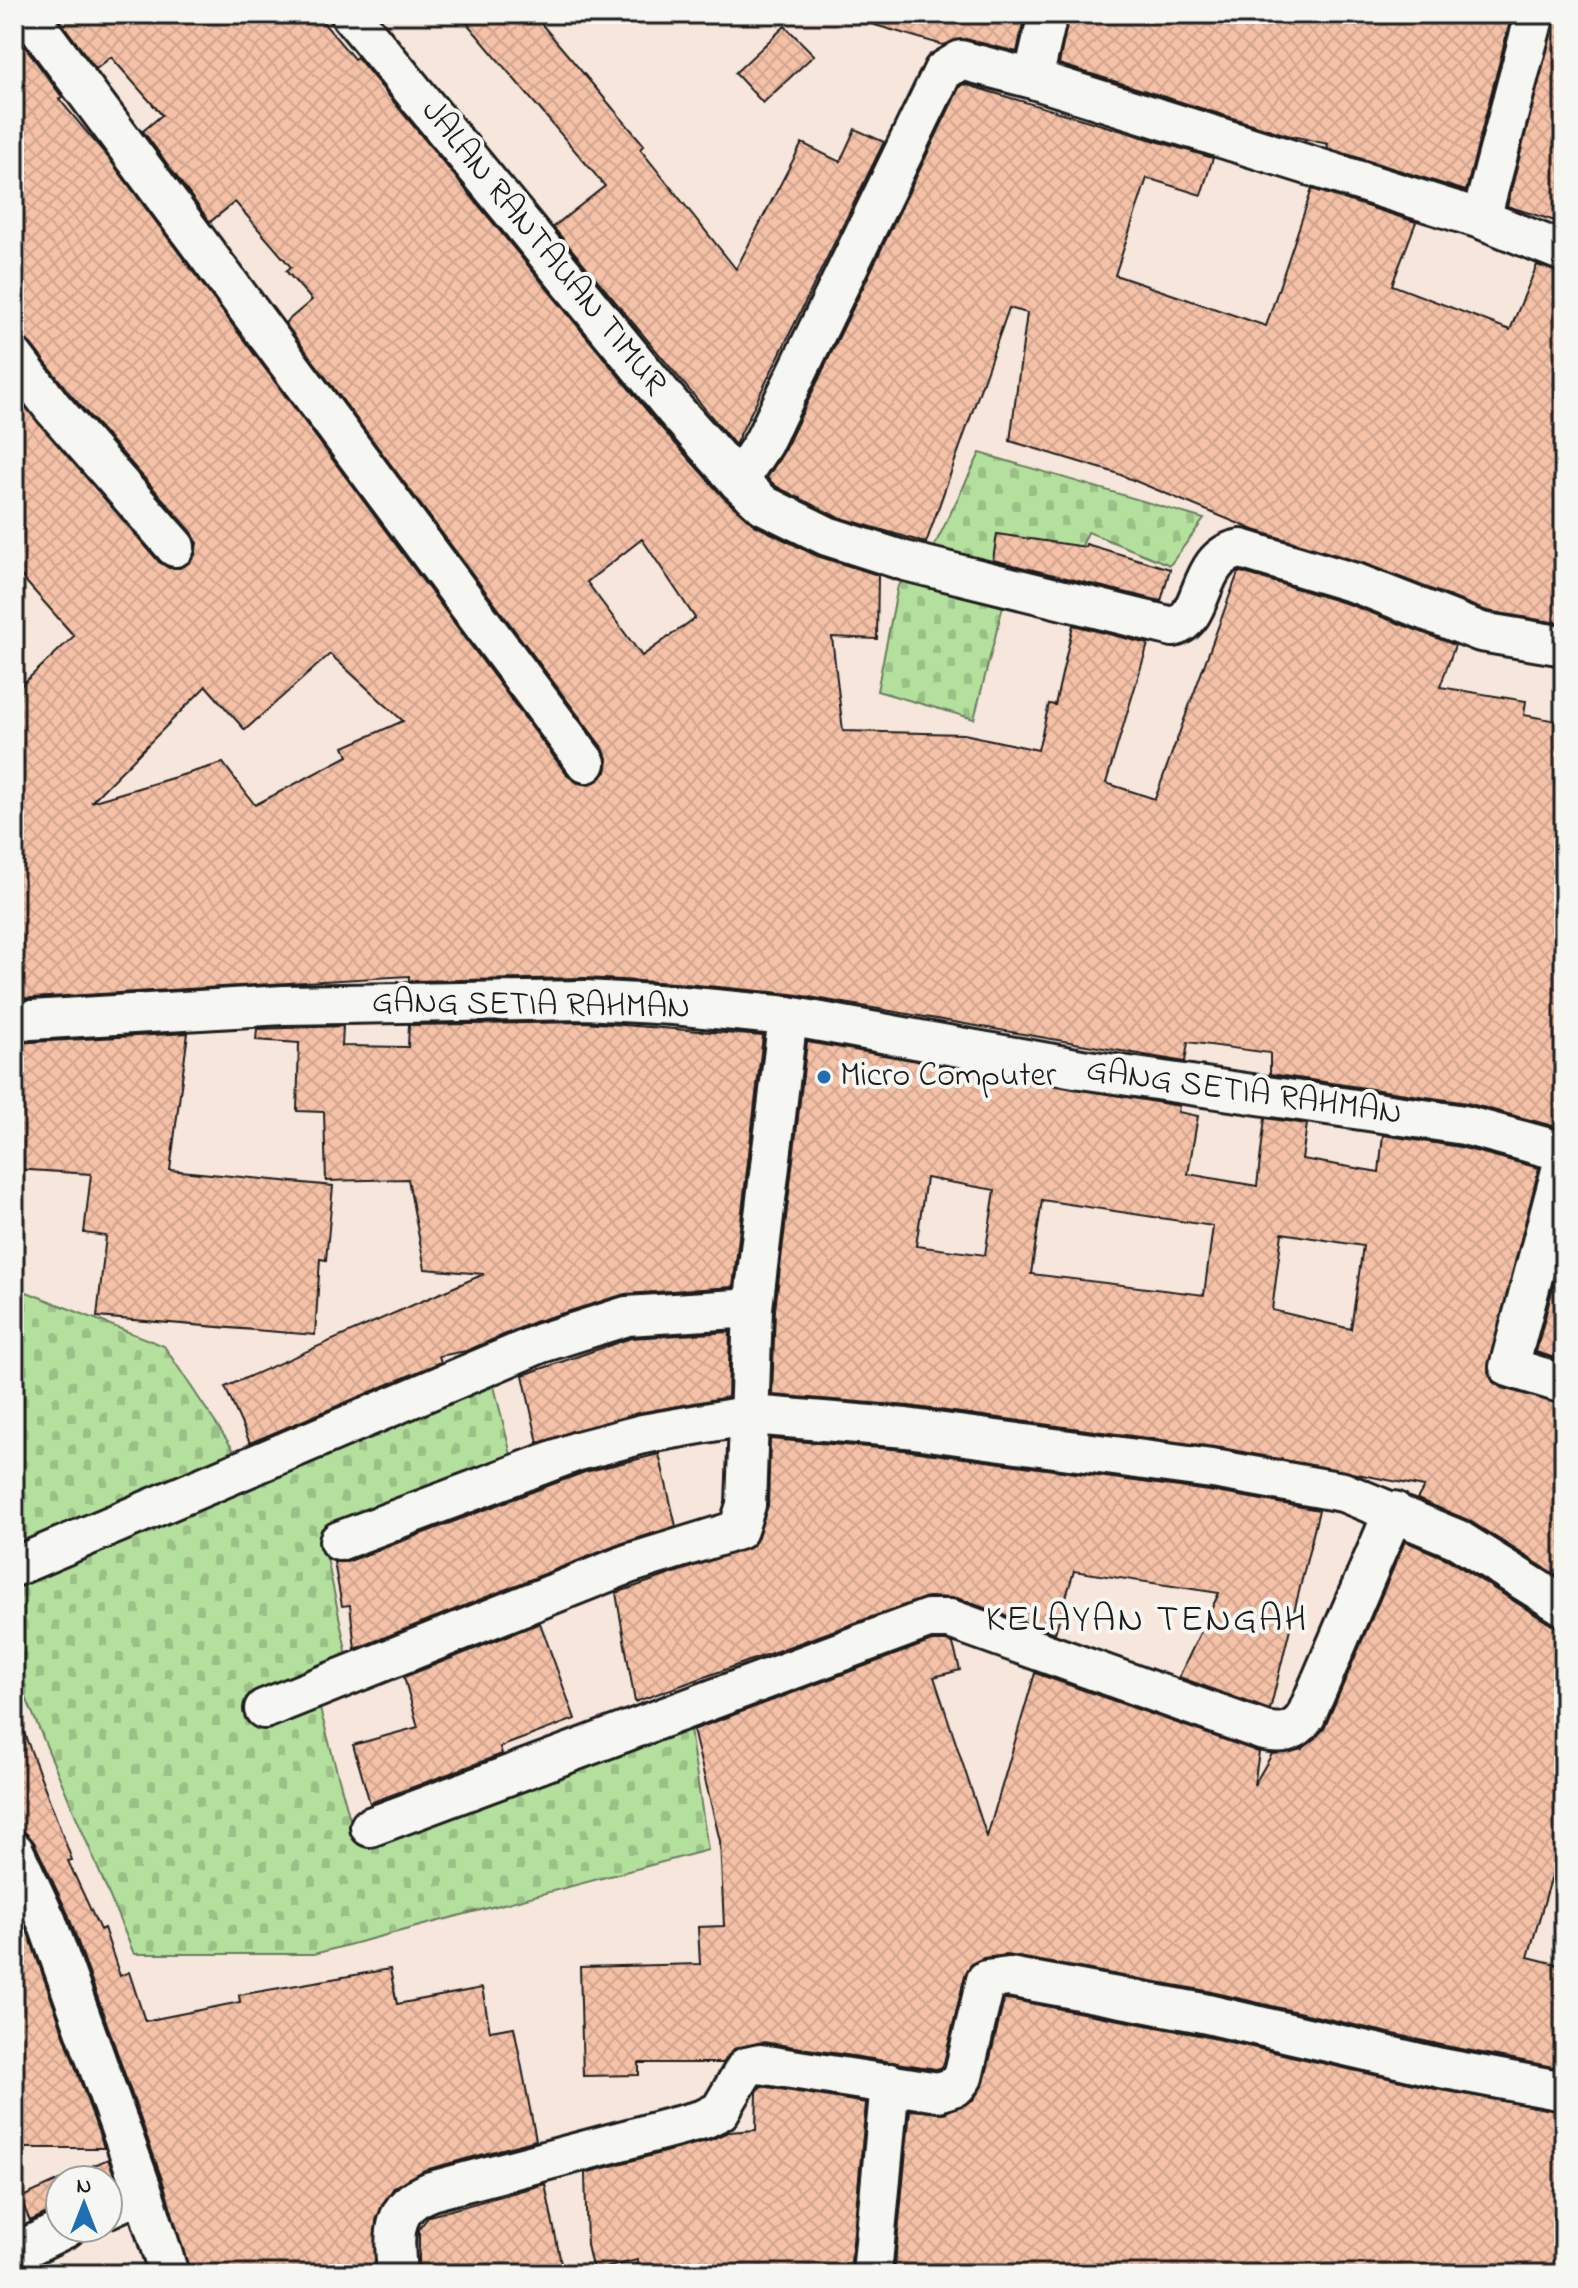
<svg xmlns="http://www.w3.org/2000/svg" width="1578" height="2288" viewBox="0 0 1578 2288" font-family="'Indie Flower',sans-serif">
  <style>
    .cemetery { fill: url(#cemetery-stones); stroke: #687e5c; stroke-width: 2 }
    .building { fill: url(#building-cross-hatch); stroke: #1c1c1c; stroke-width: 2; fill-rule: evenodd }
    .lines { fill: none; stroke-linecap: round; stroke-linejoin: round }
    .minor-casing { stroke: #1c1c1c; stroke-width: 44 }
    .minor { stroke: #f6f6f2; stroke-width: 38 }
    .poi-dot { fill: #1f6fb2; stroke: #f6f6f2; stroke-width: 3 }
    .labels { text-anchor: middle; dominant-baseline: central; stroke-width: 8; stroke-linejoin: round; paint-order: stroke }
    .street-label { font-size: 34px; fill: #1c1c1c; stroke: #f6f6f2 }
    .poi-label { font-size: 34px; fill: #1c1c1c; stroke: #f6f6f2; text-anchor: start }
    .quarter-label { font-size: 38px; letter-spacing: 2px; fill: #1c1c1c; stroke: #f6f6f2 }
  </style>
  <defs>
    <pattern id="cemetery-stones" width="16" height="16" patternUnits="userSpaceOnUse" patternTransform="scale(2)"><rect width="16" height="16" fill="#b4e09d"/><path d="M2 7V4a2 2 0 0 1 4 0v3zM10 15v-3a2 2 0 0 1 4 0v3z" fill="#9ac087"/></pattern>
    <pattern id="building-cross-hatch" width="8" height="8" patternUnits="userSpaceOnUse" patternTransform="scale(2)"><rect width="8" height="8" fill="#f5c1a7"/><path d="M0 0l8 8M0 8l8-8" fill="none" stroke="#d1a58f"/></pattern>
  </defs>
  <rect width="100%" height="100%" fill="#f6e6dc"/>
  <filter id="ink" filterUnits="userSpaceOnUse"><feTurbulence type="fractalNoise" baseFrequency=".0125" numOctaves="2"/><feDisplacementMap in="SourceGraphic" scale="16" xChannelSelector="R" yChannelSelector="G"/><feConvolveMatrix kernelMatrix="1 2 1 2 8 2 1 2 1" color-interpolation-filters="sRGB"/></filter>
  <g filter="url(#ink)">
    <path class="cemetery" d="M980,453L1204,519L1170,565L1088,532L1065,584L1010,579L974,719L877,691L898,586L934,547Z
      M14,1287L164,1346L253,1479L491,1374L512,1459L321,1529L348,1660L315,1679L320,1709L354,1834L688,1717L708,1850L314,1954H134L14,1669Z"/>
    <path class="building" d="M55,14H316L354,59L357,57L658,424L723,497L754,525L817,556L878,575L877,639L832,637L843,731L964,734L1038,750L1049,704L1055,705L1073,625L1148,644L1106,783L1155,799L1238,573L1241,572L1351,605L1455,645L1440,687L1526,701L1524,715L1557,721L1556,730L1564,731V1129L1467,1103L1270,1074V1053L1188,1042L1185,1062L792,994L675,983L585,978L409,981V976L14,999V692L74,636L14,568V393L159,562L169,568H180L195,555L197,543L192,532L70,394L31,344L14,335V32L62,97L59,99L107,156L568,776L578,783L589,785L606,772L608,761L604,750L285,323L312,300L286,271L291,267L235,202L210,222L143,131L162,115L111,57L96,69ZM642,539L695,618L642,656L587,582ZM330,654L403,721L344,747L348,756L255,805L223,763L91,802L206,686L245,730Z
      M459,14H533L644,145L640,149L736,269L802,143L840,162L855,129L884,142L735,445L553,227L605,186Z
      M869,14H1025L1017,52L966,39L943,45L868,23Z
      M1069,14H1512L1466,191L1327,148L1328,144L1287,135L1059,64Z
      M1556,14H1564V228L1554,224L1555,221L1507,206Z
      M785,26L814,55L763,103L735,73Z
      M964,84L1213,158L1201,195L1147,178L1115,275L1266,326L1312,189L1416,222L1392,285L1510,330L1537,265L1564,274V624L1487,611L1366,564L1254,530L1116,473L1010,441L1027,313L1009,308L926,543L835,516L777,487L767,478L783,453L960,86Z
      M997,534L1085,547L1086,544L1170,569L1161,601L993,560Z
      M585,1022L763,1036L733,1287L625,1294L534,1322L466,1351L439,1356L441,1362L250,1443L225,1387L484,1274L425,1269L408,1179L326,1181L324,1112L297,1111L299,1043L256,1040L257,1029L343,1026L342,1046L408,1047L409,1025Z
      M188,1033L170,1170L333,1186L326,1260L320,1259L315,1335L97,1317L106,1236L84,1233L91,1174L14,1169V1043Z
      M807,1042L1179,1106L1178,1112L1198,1116L1188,1174L1257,1186L1265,1118L1307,1124L1302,1159L1379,1172L1383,1135L1460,1147L1539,1168L1488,1372L1493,1382L1502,1388L1564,1405V1580L1468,1520L1417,1499L1424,1487L1222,1448L909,1406L772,1395L775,1310ZM926,1178L995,1190L985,1255L916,1246ZM1042,1200L1213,1226L1204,1295L1031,1274ZM1282,1233L1363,1246L1351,1329L1272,1310Z
      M1564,1245V1361L1536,1352Z
      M730,1332L728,1397L638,1413L538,1443L523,1375L631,1338Z
      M770,1439L904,1450L1216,1492L1319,1510L1270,1710L1179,1677L1219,1593L1074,1571L1055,1633L957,1598L927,1597L635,1702L616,1593L753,1546L768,1506Z
      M659,1454L676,1526L620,1544L355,1649L350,1605L342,1606L334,1562H347L585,1472Z
      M1405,1541L1447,1559L1552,1625L1564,1628V1835L1528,1957L1564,1966V2069L1446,2046L1207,1991L1007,1955L983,1958L971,1964L965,1975L943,2067L936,2069L763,2042L734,2049L723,2063H639V2075L583,2076L580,1967L700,1964L698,1927L724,1926L720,1841L693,1730L932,1641H946L953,1644L960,1670L934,1677L987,1837L1035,1673L1259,1752L1254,1785L1272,1754L1302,1749L1324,1729Z
      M540,1623L575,1719L500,1747L502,1754L370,1803L353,1745L418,1727L404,1677Z
      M17,1714L72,1860L68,1861L100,1930L104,1928L120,1976L129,1972L145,2021L240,2002L239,1995L390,1969L397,2004L482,1988L490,2031L514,2027L536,2140L425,2170L394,2187L376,2220L375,2273L190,2274L164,2185L68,1914L34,1842L26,1833L14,1829V1715Z
      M14,1903L27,1930L104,2148H14Z
      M1008,1999L1199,2035L1436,2089L1564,2112V2245L1556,2274H894L910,2110L944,2113L973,2100L984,2083L1004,2000Z
      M761,2086L866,2103L850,2274H639L637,2260L593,2271L587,2245L585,2173L710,2140L728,2132L756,2130L757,2092Z
      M108,2159L116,2180L108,2184V2180H60Z
      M60,2180V2207L30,2221L20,2198Z
      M545,2184L562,2268L539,2274H434L432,2268L419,2269V2229L429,2216Z"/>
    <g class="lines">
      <g class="minor-casing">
        <path id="minor" d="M28,14L586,763
          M350,14L675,410L738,481L764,505L827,536L905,561L1173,627C1207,619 1195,556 1241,549L1358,584L1481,632L1564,646
          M1033,79L1481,219L1564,252
          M1481,219L1535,14
          M14,357L53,408L175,547
          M738,481L763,443L943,71L961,60L1033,79L1048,14
          M14,1021L284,1005L585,1000L673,1005L788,1016L1081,1069L1464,1125L1564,1152
          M1564,1159L1509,1367L1564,1384
          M339,1541L578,1451L643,1434L751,1415L906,1428L1219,1470L1343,1492L1457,1539L1564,1606
          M14,1567L541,1343L627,1316L753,1308L788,1016
          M264,1709L628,1564L738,1530L746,1505L753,1308
          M370,1827L928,1619H950L1264,1731C1282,1735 1296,1732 1306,1716L1394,1511
          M14,1851L47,1922L143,2192
          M108,2208L143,2192L169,2274
          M14,2247H27L66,2228
          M397,2274C394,2235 390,2206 431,2191L704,2119L720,2111L746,2067L760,2064L938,2092L956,2086L963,2077L986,1980L1009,1977L1203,2013L1441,2068L1564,2091
          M872,2274L890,2083"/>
      </g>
      <use href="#minor" class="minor"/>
    </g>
  </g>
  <circle class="poi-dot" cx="824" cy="1077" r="8"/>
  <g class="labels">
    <g class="street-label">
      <text transform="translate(543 248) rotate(51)">JALAN RANTAUAN TIMUR</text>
      <text transform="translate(531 1006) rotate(1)">GANG SETIA RAHMAN</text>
      <text transform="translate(1244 1093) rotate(8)">GANG SETIA RAHMAN</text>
    </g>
    <g class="poi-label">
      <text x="840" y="1077">Micro Computer</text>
    </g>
    <g class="quarter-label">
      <text x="1147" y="1621">KELAYAN TENGAH</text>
    </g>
  </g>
  <rect width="1578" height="2288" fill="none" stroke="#f6f6f2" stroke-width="48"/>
  <rect x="24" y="24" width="1530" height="2240" fill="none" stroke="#1c1c1c" stroke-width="3" filter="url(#ink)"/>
  <g transform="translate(84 2204)"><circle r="38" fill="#f6f6f2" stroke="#9f9f9c" stroke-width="2"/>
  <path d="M0-6L14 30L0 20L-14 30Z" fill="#1f6fb2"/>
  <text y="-12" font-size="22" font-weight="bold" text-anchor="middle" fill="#1c1c1c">N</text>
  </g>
</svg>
